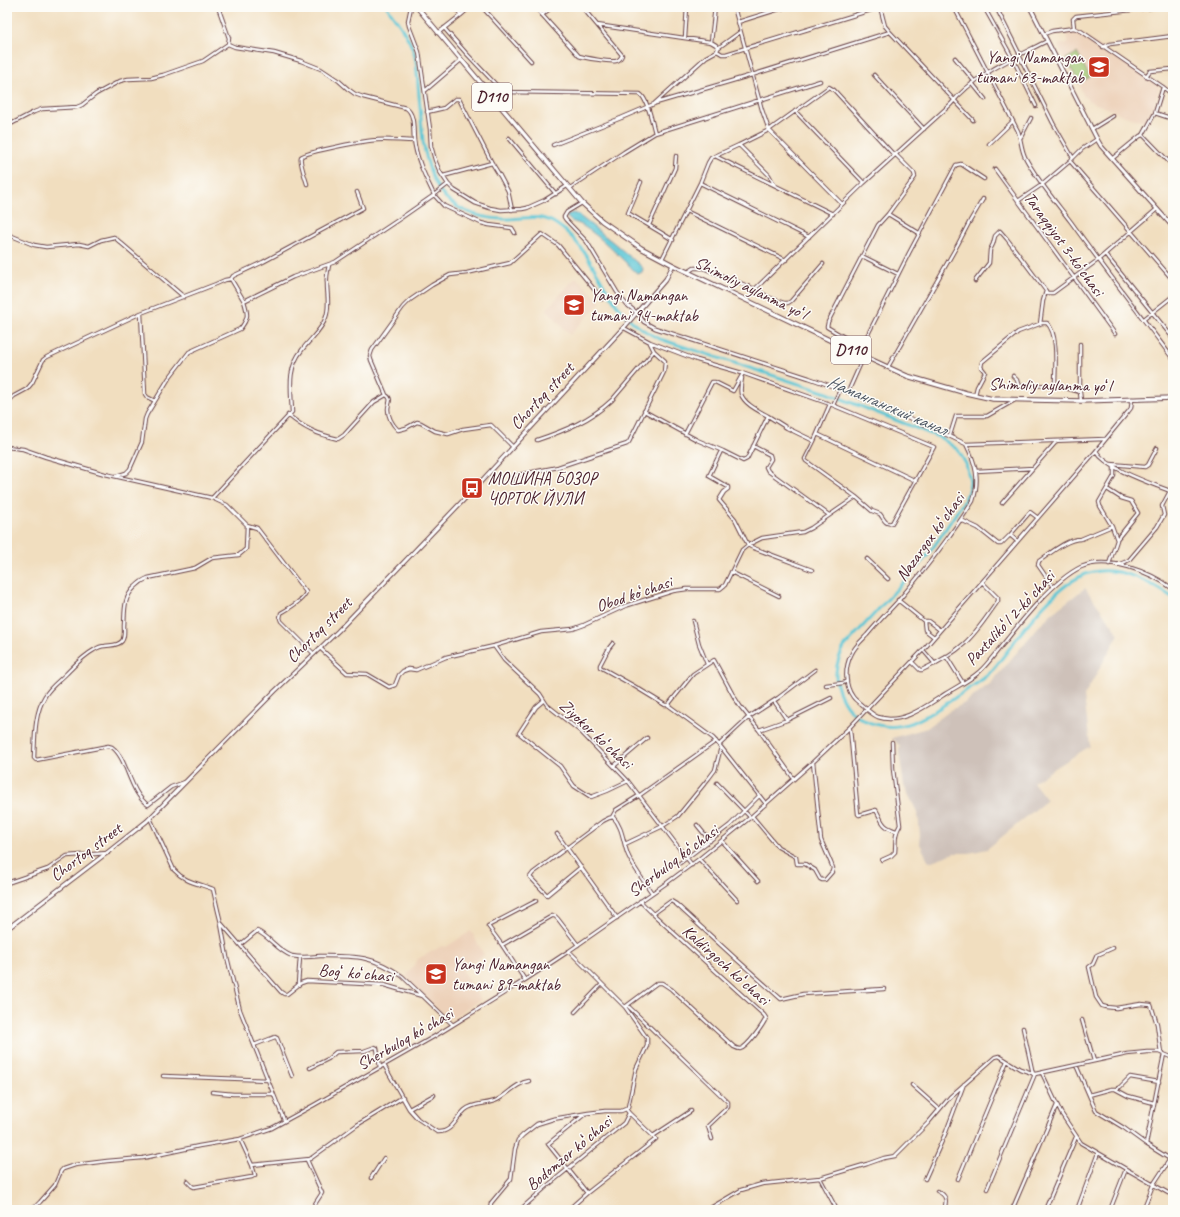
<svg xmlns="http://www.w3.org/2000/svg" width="1180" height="1217" viewBox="0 0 1180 1217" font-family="Caveat,sans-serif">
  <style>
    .built { fill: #edd1b9 }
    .industrial { fill: #cec1b9 }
    .green { fill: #9fc46e; stroke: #74724c }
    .water { fill: #5bc6d5; stroke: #527280 }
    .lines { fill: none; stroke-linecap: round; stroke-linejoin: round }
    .canal { stroke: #5bc6d5; stroke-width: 3 }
    .street-casing { stroke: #633c41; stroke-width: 4.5 }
    .secondary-casing { stroke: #633c41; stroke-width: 5 }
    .primary-casing { stroke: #633c41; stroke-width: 5.5 }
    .street { stroke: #fff; stroke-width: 2.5 }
    .secondary { stroke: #fff; stroke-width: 3 }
    .primary { stroke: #fff; stroke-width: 3.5 }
    .labels { text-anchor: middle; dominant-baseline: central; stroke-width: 3; stroke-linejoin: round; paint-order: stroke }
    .shield { fill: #fdfcf7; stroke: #806168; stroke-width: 1 }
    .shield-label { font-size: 16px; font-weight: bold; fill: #4a1f2b }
    .poi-label { font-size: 17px; fill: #4a1f2b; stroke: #fdfcf7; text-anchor: start }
    .street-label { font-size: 17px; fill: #4a1f2b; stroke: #fdfcf7 }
    .water-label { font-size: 18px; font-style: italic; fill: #505966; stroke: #fdfcf7 }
  </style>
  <rect width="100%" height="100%" fill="#fdfcf7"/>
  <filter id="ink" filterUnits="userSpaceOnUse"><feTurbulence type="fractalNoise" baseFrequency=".025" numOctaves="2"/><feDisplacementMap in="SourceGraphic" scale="8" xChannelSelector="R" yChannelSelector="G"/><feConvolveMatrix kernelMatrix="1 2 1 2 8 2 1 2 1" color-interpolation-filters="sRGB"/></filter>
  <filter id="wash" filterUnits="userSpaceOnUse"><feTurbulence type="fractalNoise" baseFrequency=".012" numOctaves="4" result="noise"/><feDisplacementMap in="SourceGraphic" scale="16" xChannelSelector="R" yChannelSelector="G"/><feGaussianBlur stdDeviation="0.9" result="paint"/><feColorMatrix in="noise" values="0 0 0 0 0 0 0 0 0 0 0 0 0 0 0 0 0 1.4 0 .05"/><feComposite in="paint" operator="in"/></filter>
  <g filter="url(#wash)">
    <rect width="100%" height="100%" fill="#f1debf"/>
    <path class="built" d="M1079,32L1160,87L1148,123L1125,116L1087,100L1086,97L1084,98L1081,89L1058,46L1063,43V44L1069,42L1065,33Z
      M576,277L601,302L570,335L547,309Z
      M471,931L484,955L462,970L481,1000L449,1020L406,977L418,959L442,946L446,947Z"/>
    <path class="industrial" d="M1085,588L1119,634L1084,696L1090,746L1033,782L1047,800L987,849L969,853H954L929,862L919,842L920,835L918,814L904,786L899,751L900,746L892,738L927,728L951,710L963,704L991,683L1039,626L1051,614Z"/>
    <path class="green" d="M1077,53L1090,77L1079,83L1066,59Z"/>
    <path class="water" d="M572,213L577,214L614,243L642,267L643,269L642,272L638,274C620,258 604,239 583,226C578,222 571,223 567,217V215Z"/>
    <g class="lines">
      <path class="canal" d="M387,7C399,24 412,40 416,61L423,141C426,160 431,182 445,197C460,213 488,220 509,219C526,218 541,214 556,224C584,242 596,274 614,301C625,317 642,331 660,339L827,393L941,438L958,450L966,464L970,481L968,492L964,501L939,539L927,556L844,647C835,664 833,679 841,696C853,722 882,731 908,724C924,719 939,708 953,699C965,691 977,684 988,675C996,667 1002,658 1009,649C1026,625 1058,584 1086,574C1116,563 1149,581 1173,598"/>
    </g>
  </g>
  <g filter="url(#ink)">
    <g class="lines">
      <g class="street-casing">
        <path id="street" d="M411,7L408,21L409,26L419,52L430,129L431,146L435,160L440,172L448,184L454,190L475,203L490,208L501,210L522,209L527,208L545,200L567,186
          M482,7L531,61
          M535,7L579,56C585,58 609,62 616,61C620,60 621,58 622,55L582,7
          M734,7L762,110L769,130L842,204
          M880,7L885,26L890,32L973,120
          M954,7L1018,131C1021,139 1021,149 1025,157C1037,180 1055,201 1071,222C1104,268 1139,313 1173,359
          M984,7L1013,59L1036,106
          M996,7L1020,55
          M461,15L470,7
          M542,15L552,7
          M738,22L786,7
          M597,25L711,42L716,45L718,48L717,51
          M444,28L466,53L503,92L640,94C648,99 652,123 655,133
          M1074,28L1073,19L1076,16L1159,7
          M438,33L461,15L455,7
          M1044,34L1052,31L1074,28L1081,31L1163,87L1155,113L1173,119
          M685,38L687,7
          M711,42L715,7
          M1103,47L1110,44L1173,36
          M718,48L740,32
          M1019,55L1053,123L1073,158
          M955,58L974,81
          M874,75L924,129
          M1146,76L1150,71L1173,69
          M972,83L985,99
          M1163,87L1173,95
          M426,90L461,60
          M656,103L752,75L890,32
          M795,111L864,183
          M427,112L444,108L455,99H459L460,101L492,163L500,176L508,191L512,210
          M7,126L34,112L42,109L77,107L82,105L96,94L120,81L128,79L151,78L163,75L203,61L228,44L229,38L218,7
          M1092,129L1113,116
          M1143,135L1155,113
          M1021,137L1031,118
          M509,138L556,194
          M989,144L1013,121
          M553,145L621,118L654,104L706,57L717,51L722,54H726L881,7
          M739,145L769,175L774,184
          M715,156L833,214
          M1113,158L1140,136L1143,135L1173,166
          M1070,161L1173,280
          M995,169L1115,334
          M443,176L492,163
          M641,182L628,213L660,232L673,240
          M700,183L809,237
          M307,184C306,180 299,161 301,157C305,152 368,140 377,140C389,139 402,141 414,141
          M448,184L434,195L444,206L481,223L489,225L512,228L515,233
          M570,188L624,152L655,133L820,81
          M1018,201L1043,184L1070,161L1082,149L1097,139
          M582,203L567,212L564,217L566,220L587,242L617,292L625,303L637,313L644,322L655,328L809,378L848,392L928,426L966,444C976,464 980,479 973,501C951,536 926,568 899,600C888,612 877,623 867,635C861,641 854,647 851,655C845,667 844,685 853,697C856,701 861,704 865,708C869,711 873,715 878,717C902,725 926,706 945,694C956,687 969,681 979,672C989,663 996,652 1004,643C1023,619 1054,580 1081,567C1108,555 1151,572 1173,589
          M686,211L786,260
          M888,214L919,233
          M649,225L675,168L676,156
          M7,234L34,245L46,247L79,244L89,246L101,240L114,237L184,297
          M1105,254L1173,338
          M862,256L898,274
          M662,259L700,183L708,163L711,158L739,145L769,130L829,87L834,90L894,155
          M688,272L694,268H703L755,289L768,297L784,303H788L791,301L823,264
          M231,279L233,276L263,262L363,208L357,192
          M975,281L989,263L990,250L993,244L995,236L1000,231L1007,239L1046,291L1047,293H1053L1098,260L1157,209
          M755,289L864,183L951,104C975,74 1014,58 1047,41
          M141,313L145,394L147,397L155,401
          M1144,319L1173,296
          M1040,324L1043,301L1046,291
          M624,328L650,342L697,360L742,373L830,404L814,441
          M1080,344V392L1081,401
          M844,347V337L827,327L828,322L878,225L888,214L915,177L914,173L895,154
          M858,354L909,253L956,165L961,164L984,179
          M888,367L958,244L970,221L983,199
          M1013,376L1017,380L1018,384L1020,386L1055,385L1080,392
          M742,378C741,383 740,389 741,394C744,404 759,411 768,416
          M848,392L864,356
          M386,395L371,360L370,356L372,350L403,307L410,300L432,285L450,275L467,273L510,263L542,234L558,245L602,299
          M975,395L977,387L985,372L981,367L982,362L1018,332L1042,323H1047C1059,334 1055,369 1055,385
          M7,403L14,396L27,389L32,383L43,360L47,357L141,313L216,284L225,280L231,279L244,301L293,277L335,262L401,218L434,195C426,178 416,159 414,139C413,129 415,114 406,108L363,97L355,94L348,89L339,81L321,69L301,61L274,53L235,47L228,44
          M830,404L934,447L892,523C885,525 884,519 880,514L872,511L856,497
          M833,405L840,390
          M288,415C305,429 317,434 338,439L344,435L374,402L386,395C393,399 388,403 388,409C388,417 393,425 398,430L406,428L417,422L421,423L435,431L448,434L463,429L491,425L513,447
          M685,434L712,382H715L733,391L742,375
          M817,434L916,481
          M950,435L956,416H987L1015,400
          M537,440C564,431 591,420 612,400L654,351
          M966,444L1105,439
          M753,446L770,455L771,459L766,467L768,471L829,515
          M7,447L23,449L46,457L105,474L212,498L227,505L247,525L246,549L239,555L212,558L195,568L148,578C143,580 139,583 135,587C123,598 125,611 124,626C124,631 125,637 122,641C118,646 111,645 105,646C101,646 97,648 94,650C83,656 75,665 66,674C59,681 50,687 45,696C34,714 35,738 34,758L36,760L108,746L112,747C128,759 129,792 148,805L171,787L185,782
          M721,451L709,476L728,487V489L724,492L719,500L735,519L748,545L751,547L812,570
          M1096,451C1107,469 1150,483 1170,491L1173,494
          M1111,464L1145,467L1148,465L1157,448
          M976,471L1033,468
          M116,476L126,473L130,469L142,442L145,419L147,414L169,378L189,352L240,329C249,318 248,314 244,301
          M513,483L512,478L513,476L558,467L627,444L629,442L664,372L665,361L654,351L650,343
          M1107,489L1121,498L1131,501L1138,513L1117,539
          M212,498L292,412C291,389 287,368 302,350C310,339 322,330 326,317C330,306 327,295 327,283C326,277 328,271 329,265
          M1002,503L1056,442
          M961,520L978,528L998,544H1001L1010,535L1017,541
          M247,525L257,528L306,592C304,600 288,609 281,613L280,618L281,621L314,654
          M1010,535L1030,512L1038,518
          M867,559L888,579
          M1109,564L1117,540L1112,526L1100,506L1099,502L1114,476V467
          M1117,565L1125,562L1129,560L1157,527L1164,515L1162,506L1170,491
          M731,572L779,596
          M1053,587L1038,565L1039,561C1051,553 1066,539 1081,539L1112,526
          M898,600L924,621L925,630L934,637
          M693,621L699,644L707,664
          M924,621H928L940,630
          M613,643L609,648L600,665V667L634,686L665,705H668L713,738L721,747L766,804
          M494,646L504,660L540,694L547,705L580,731L628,781L692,865
          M320,648L347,673L367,674L389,687L395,685L399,675L403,671L409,669L416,670L446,657L494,646L541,632L573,629L584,625L625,606L673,591L687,589H720L725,585L742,550L748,545L762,538L803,532L811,528L856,497L806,461L805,459L814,441L787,428L768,416L747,459L743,461L723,451L697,440L644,411
          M923,650L935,664
          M946,656L963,683
          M912,662L920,670H922C937,663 953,654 965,643C978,631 988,615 998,601V598L982,582
          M826,685L843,683L847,681
          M543,701L536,707L519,733L520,734L560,766L574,786L591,797L607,791L628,781
          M774,701L787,720
          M668,705L693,674L714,660L733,695L740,706L759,730L794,779
          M850,729L858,814L859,815L876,810C883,822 881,826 896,831
          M759,730L787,720L831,698
          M719,745L738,727L749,717L778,698L815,670
          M614,766L647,738
          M717,783L750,817
          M752,816L778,847L796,857L797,864H805L815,870L820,879L822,880H825L832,872L833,868L831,863L821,840L813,762
          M612,817L616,810L640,795L716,741
          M150,818L174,870C186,883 198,883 213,889L218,911L221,923L240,945L257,931C270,937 278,951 292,956C301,958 311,957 320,956C355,956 372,955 402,976L453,1025
          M697,825L710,841
          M557,834L617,918
          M722,841L758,881
          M625,844L663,826L678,816L709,778L715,770L721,747
          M699,859L737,900
          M882,860L891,856L895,852C896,841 894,835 900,825L893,769L892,742
          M680,863L730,825L759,796
          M581,867L547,895L530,877L533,873L603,821L609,818L613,817C623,827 623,843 628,855C634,869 644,881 652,893
          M7,883L48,869L67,856L108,853
          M653,914L671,901L676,904L735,958L781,999L803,994L884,989
          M221,924L227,957L240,1010L284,1120
          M240,945L281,992L284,994H287L301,983L307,981L384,985L422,996
          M502,945L552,916H555L558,919L578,945
          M1113,948L1097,955L1093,964L1089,967L1096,997L1102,1006L1106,1007L1116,1008L1141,1004L1151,1005L1157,1024L1161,1053
          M525,980L502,945L488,926L536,901
          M298,984L300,957
          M628,1006L728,1102V1107L708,1126L712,1139
          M625,1007L657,983H662L671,989L734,1047C736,1048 738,1049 740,1049C747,1048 763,1025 766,1018L764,1015L653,914L640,901
          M575,1012L602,984
          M1082,1020L1094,1061
          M1023,1028L1033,1074
          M254,1045L275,1037L277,1038L292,1076
          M1164,1054L1146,1144L1170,1159L1173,1153
          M384,1065L409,1109L418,1119L437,1132C452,1133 456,1118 465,1110C474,1102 487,1105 497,1100C508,1094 516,1083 529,1081
          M1076,1065L1089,1095
          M310,1068L328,1059L336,1052L364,1051L375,1047L377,1048L380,1068
          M1042,1073L1061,1113L1081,1143L1126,1169
          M163,1076L268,1080
          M912,1085L939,1109
          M1116,1089L1120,1087L1130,1077L1159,1082
          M212,1092L233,1094H273
          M409,1109L434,1095
          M629,1113L653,1136L691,1111
          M585,1114L548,1144L587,1193
          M240,1139L252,1165L310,1159L357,1125L403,1097
          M1146,1144L1124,1128L1096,1111L1089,1095L1111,1089H1115L1128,1096L1154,1103
          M307,1160L322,1193L311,1210
          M371,1178L384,1158
          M820,1178L837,1210
          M925,1179L946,1132L964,1084
          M958,1179L1007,1061
          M187,1181L192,1186L194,1187L252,1177L255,1175L252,1165
          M987,1189L1035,1074
          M937,1191C947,1195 947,1201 944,1210
          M25,1210L36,1206L40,1202L55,1185L61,1171L63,1169L75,1165L107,1161L143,1158L199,1146L240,1139L272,1128L314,1105L435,1036L525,980L569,951L668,882L699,859L752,816L813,762L849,728L923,650L1096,451L1128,412L1131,408L1132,399
          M490,1210L491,1203L511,1179L515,1149L518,1140L523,1135L537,1124L553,1119L588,1113L605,1111H621L626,1109
          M520,1210L547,1186L624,1123L629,1113L626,1109L628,1107L636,1069L647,1046V1038L625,1007L569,951
          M568,1210L587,1193L656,1139L653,1136
          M707,1210L741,1190L762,1184L820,1178L867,1164L884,1158L895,1156L928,1123L950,1097L995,1057L999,1056L1004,1059L1020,1069L1035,1074L1127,1054L1147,1052H1159L1173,1058
          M1012,1210L1057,1105
          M1045,1210L1076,1137
          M1077,1210L1098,1153
          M1110,1210L1126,1169L1168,1193L1173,1194
          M1143,1210L1153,1185L1170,1159"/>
      </g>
      <g class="secondary-casing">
        <path id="secondary" d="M1030,7L1097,139L1101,146L1173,227
          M7,929L108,852L147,821L275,691L338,631L475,488L626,325L666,279L673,265"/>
      </g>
      <g class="primary-casing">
        <path id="primary" d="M417,7L582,203L602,221L641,248L673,265L844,347L907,376L966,393L993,399L1081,401L1173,398"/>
      </g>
      <use href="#street" class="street"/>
      <use href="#secondary" class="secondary"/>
      <use href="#primary" class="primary"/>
    </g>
  </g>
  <defs>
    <g id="school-square" transform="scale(1.15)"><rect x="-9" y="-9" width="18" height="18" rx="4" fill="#c8321e" stroke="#fdfcf7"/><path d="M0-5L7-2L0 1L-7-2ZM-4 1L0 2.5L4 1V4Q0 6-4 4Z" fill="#fff"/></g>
    <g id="bus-square" transform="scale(1.15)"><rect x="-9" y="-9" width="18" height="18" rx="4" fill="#c8321e" stroke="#fdfcf7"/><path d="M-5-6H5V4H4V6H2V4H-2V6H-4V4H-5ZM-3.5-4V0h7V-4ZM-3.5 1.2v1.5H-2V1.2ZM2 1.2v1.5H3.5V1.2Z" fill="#fff"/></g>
  </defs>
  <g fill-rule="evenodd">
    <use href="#school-square" x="1099" y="67"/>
    <use href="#school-square" x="574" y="305"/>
    <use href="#bus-square" x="472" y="488"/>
    <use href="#school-square" x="436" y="974"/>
  </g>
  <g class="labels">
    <g class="shield">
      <rect x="472" y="83" width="40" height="28" rx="3"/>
      <rect x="831" y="336" width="40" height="28" rx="3"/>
    </g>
    <g class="shield-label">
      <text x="492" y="97">D110</text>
      <text x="851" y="350">D110</text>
    </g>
    <g class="poi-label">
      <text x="1084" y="57" text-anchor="end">Yangi Namangan<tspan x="1084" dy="20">tumani 63-maktab</tspan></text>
      <text x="590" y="295">Yangi Namangan<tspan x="590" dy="20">tumani 94-maktab</tspan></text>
      <text x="488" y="478">МОШИНА БОЗОР<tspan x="488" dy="20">ЧОРТОК ЙУЛИ</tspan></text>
      <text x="452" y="964">Yangi Namangan<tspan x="452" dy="20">tumani 89-maktab</tspan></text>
    </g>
    <g class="street-label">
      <text transform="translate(1064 244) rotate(54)">Taraqqiyot 3-koʻchasi</text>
      <text transform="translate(751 288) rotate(26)">Shimoliy aylanma yoʻl</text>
      <text transform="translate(1050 385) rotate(1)">Shimoliy aylanma yoʻl</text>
      <text transform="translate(542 396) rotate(-47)">Chortoq street</text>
      <text transform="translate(930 537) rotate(-54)">Nazargox koʻchasi</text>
      <text transform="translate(634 594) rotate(-19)">Obod koʻchasi</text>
      <text transform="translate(1010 618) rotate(-47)">Paxtalikoʻl 2-koʻchasi</text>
      <text transform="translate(319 630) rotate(-45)">Chortoq street</text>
      <text transform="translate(596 734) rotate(43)">Ziyokor koʻchasi</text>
      <text transform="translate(86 852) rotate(-37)">Chortoq street</text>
      <text transform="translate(673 861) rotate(-37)">Sherbuloq koʻchasi</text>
      <text transform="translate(726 965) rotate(42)">Kaldirgoch koʻchasi</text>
      <text transform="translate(356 973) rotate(5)">Bogʻ koʻchasi</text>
      <text transform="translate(405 1039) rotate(-30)">Sherbuloq koʻchasi</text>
      <text transform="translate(569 1153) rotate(-40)">Bodomzor koʻchasi</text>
    </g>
    <g class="water-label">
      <text transform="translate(887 405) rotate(23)">Наманганский канал</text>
    </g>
  </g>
  <rect width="1180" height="1217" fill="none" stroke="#fdfcf7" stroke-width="24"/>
</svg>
